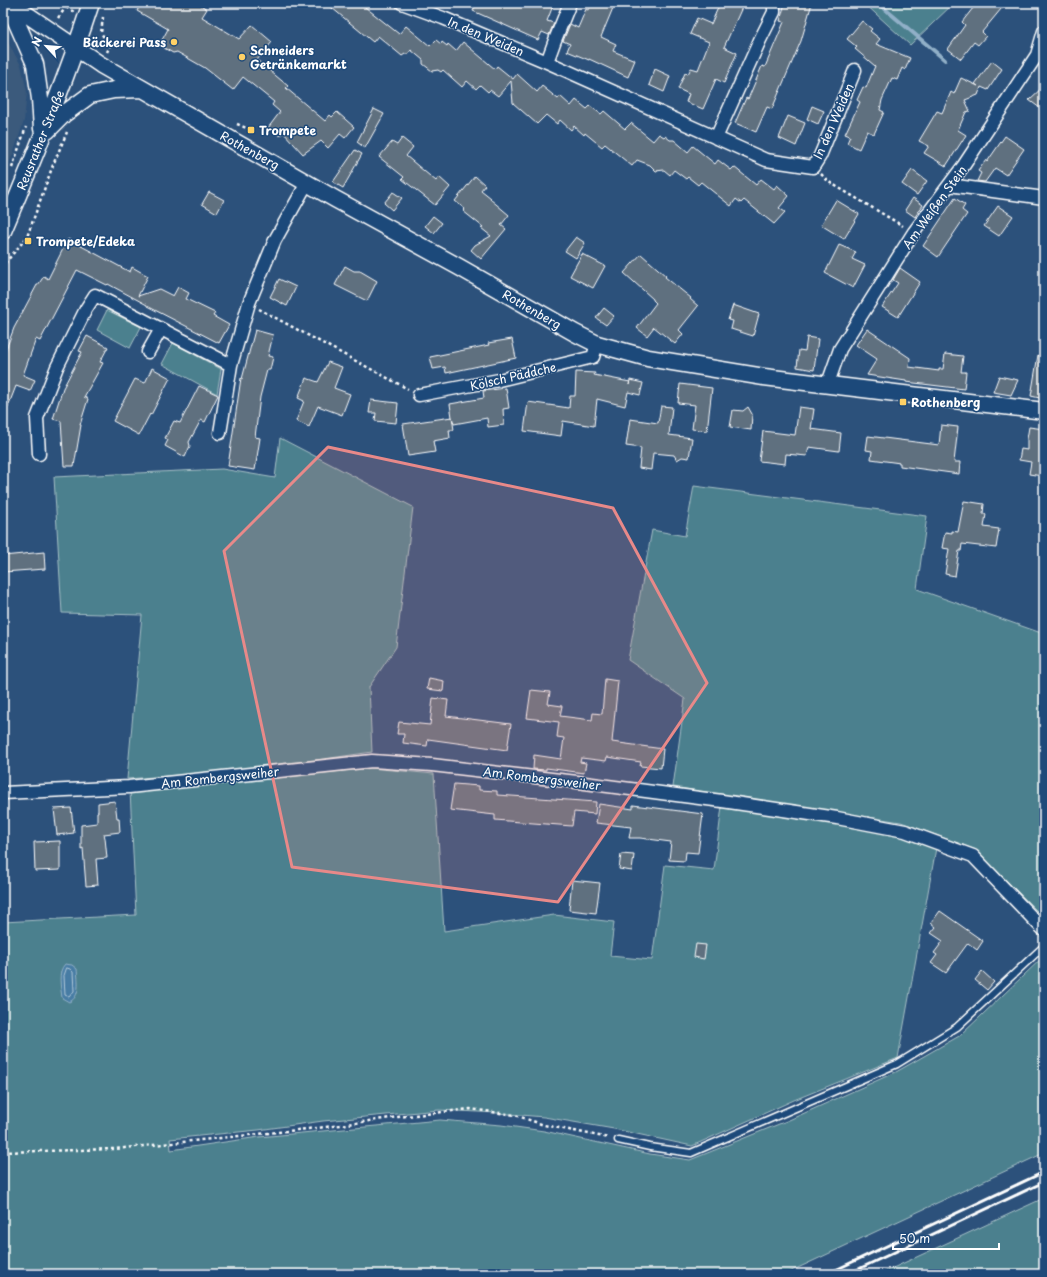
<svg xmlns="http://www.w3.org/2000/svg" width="1047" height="1277" viewBox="0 0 1047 1277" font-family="'Playpen Sans',sans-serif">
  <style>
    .built { fill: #3b5a7c }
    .green { fill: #4c808e; stroke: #a6c0c6 }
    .water { fill: #477ca4; stroke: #91b0c8 }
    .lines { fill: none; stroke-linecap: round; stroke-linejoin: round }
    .shore { stroke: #b5cbdb; stroke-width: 1 }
    .stream { stroke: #91b0c8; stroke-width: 4 }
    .building { fill: #5e6f7f; stroke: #fff }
    .lane-casing { stroke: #fff; stroke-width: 9 }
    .street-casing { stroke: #fff; stroke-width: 15 }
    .secondary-casing { stroke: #fff; stroke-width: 19 }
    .path { stroke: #fff; stroke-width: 2.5; stroke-dasharray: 3 3; stroke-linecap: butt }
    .lane { stroke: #1f4a7a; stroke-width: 6 }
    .street { stroke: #1f4a7a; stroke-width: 12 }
    .secondary { stroke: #1f4a7a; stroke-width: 16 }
    .rail { stroke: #fff; stroke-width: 3 }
    .marked { fill: #e88989; fill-opacity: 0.2; stroke: #e88989; stroke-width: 3; stroke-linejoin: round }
    .poi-dot { fill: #ffd166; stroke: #1f4a7a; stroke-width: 1.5 }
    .labels { text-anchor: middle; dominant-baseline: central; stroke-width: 3; stroke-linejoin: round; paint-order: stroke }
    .street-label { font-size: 12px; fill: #fff; stroke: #1f4a7a }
    .poi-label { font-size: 12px; font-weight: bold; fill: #fff; stroke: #1f4a7a; text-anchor: start }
  </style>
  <rect width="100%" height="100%" fill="#2c517b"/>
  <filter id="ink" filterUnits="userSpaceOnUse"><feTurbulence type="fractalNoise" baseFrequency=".025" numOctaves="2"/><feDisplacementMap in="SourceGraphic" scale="8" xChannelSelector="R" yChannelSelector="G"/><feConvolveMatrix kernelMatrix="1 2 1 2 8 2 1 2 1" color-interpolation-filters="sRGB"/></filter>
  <g filter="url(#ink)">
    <path class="built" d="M3,34L21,65L27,92L24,121L13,154L3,177Z"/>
    <path class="green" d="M864,3H954L910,45Z
      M107,310L141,327L130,348L97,330Z
      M173,343L221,369L217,394L162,364Z
      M280,438L413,507L396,647L369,687L372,752L289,764L221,772L127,779L142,615L62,613L54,477L222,469L275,478Z
      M694,486L927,516L917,589L1044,634V918L976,850L901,822L673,787L685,699L628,660L652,530L685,536Z
      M370,768L434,774L444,931L554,915L614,922L610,956L652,960L665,865L714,870L722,806L836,824L903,836L936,848L898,1058L794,1100L692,1146L614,1129L544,1117L497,1113L439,1110L323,1121L258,1130L170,1139L171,1150L259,1137L440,1120L501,1125L544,1131L650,1154L690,1160L789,1120L896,1072L961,1035L1044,956V1153L785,1274H3V922L136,915L130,790L220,784Z
      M1044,1198V1274H880Z"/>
    <path class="water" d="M65,964L72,965L77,969C78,981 81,997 69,1002L62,998C61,988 57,972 65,964Z"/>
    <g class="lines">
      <path class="shore" d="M67,968L70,969L73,972L74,991L69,997L65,995L64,976Z"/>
      <path class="stream" d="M878,3L945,60"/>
    </g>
    <path class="building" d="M141,3H197L207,9L202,17L239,39L252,25L272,42L257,60L288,86L286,88L325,121L330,115L332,117L337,112L354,127L345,138L340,134L328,148L321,141L303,154L283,132L280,136L268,128L280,112L272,105L274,102L243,77L233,90L205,68L177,52L173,53L164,48L162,40L168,29L137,11Z
      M326,3H360L399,34L406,26L430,46L436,40L441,44L442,42L447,46L448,44L456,51L463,42L495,69L497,66L513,79L517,74L537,92L542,86L558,99L560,96L571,106L576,100L587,109L590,106L601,114L604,111L625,129L631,123L653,141L659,134L664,137L665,136L670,140H674L688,152L693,146L715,164L718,160L731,170L734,167L756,185L761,179L774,189L777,185L789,196L779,208L785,212L774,224L744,200L741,203L736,199L731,206L701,182L698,185L688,177L686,179L674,170L670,175L664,170L656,171L650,165L637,160L632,166L605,144L602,147L585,133L584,135L574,126L571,130L560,120L557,124L546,115L537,124L513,103L511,81L498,96L490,90L488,92L480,85L476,89L467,81L462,87L443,70L441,72L438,70L432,71L423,64V60L411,50L408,54H405L402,56L378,36L373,42Z
      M476,3H554L547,21L554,23L549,35L542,32L538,40L473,11Z
      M591,3H615L601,37L616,44L613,51L635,60L628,77L589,59V60L567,51L570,44L563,41L570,24L578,28L586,9L588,10Z
      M720,3H744L724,47L737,53L724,83L716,79L703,109L686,102L689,94L678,89L685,73L688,74L691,68L698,70L709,42L690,34L697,18L711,24Z
      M785,3H812L801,41L772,109L767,107L756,132L735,123L746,98L748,99L762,66L765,67L784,22L780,21Z
      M977,3H1006L982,32L986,36L978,45L974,42L961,59L948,49L965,25L962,22Z
      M862,21L872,29L870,31L880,39L876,44L910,58L905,70L902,68L897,80L892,78L882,100L880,110L884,112L874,134L867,131L859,149L847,143L850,136L845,134L860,102L857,100L863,87L866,88L875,66L855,49L857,47L847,39Z
      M992,61L1002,69L988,90L981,87L978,95L965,100L970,111L966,112L958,130L966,135L946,166L924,153L929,146L919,141L937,111L942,113L951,92L954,94L961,78L978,86L975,84Z
      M655,69L670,76L664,92L649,85Z
      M1044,86V111L1029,100Z
      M812,106L824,111L818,124L807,119Z
      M374,109L384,114L365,148L357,142Z
      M788,116L805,123L796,146L779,138Z
      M1005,136L1024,149L1006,175L995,168L985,182L977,181L981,173L978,171L986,160L987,162Z
      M402,138L413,147L406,156L436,181L439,177L450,187L435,205L402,179L404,177L379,157L392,142L397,145Z
      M355,150L362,154L343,188L333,182Z
      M912,170L927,181L917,195L902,184Z
      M475,176L485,185L481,190L491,198L490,199L509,215L501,225L506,229L481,259L471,250L475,245L491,236L481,228L483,227L463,211L465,209L455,201Z
      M209,192L224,200L217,213L202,204Z
      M393,192L402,198L392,210L384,203Z
      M913,198L923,205L915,217L905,210Z
      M955,198L965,205L962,210L967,214L938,257L923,246Z
      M836,200L859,214L844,239L821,225Z
      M998,206L1013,216L999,236L984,226Z
      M433,216L442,223L434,233L425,226Z
      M576,237L585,243L576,258L565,251Z
      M68,239L130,272L132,267L148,276L138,296L159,289L173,296L178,287L189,293L186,299L215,313L213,316L229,325L219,343L147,306V305L108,284L107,285L77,270L40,341L36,339L23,375L35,380L30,391L16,386L4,417H3V357L14,328L37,285H38L44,276L48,279Z
      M839,245L856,252L852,259L865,265L853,288L825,273Z
      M582,254L605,266L593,288L570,276Z
      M641,254L666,276L665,277L691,298L690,299L698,306L679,330L683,334L675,344L654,327L647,336L637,328L656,303L653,300V299L624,273Z
      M345,266L354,271H360L377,281L367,301L335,285Z
      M900,268L920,282L898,317L882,307L898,283L893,280Z
      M279,279L296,287L287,306L270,297Z
      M733,305L759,314L753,336L731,329L733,321L728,320Z
      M604,308L614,316L606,325L596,318Z
      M867,329L910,358L909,367L939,371V369H943L945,354L963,356L961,372H966L964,389L906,382V381L867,375L877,359L856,345Z
      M255,330L273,335L268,356L273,357L270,370H267L260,397L255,437L260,438L255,470L228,466L241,378L242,379Z
      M87,336L108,347L100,362L103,363L84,397L88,399L80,425H81L74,466H64L61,421L53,419L63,388L82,352L79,351Z
      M807,337L818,339L814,370L797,367L799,350L805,351Z
      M512,339L516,358L446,373L445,367L433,369L430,357L489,345L488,343Z
      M1038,355L1044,356V399L1031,396Z
      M328,362L342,367L334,388L350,394L342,415L318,406L309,427L296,421L304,401L298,398L306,378L318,382Z
      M152,368L170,378L151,415L150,414L139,435L113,421L135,379L145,383Z
      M576,372L595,373L594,375L630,382L629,385L630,380L643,383L640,395L628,392L625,406L597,399L594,426L563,421L561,436L524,431L528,402L569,408L570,396H575Z
      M999,376L1018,380L1011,395L993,392Z
      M680,384L712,388L707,431L692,429L695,405L678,403Z
      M199,386L218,395L205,422L201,420L189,442L190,446L185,457L165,446L168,440L165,438L174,421L180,423Z
      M506,388L509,408L503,409L504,425L488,427L487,418L454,424L452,417L454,430H449L450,438L433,441L435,452L408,456L403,424L452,417L450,404L484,398L483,391Z
      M371,400L398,403L396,423L375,421L376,413H369Z
      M661,406L672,407L669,435L692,438L689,458L682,457L677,460L674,455L653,453L651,470L639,468L641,448L626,446L630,419L658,423Z
      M748,407L752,414L751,430L730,427L733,410L743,411Z
      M799,407L814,409L811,429L841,433L839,451L809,447L807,456L786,454L785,464L759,461L763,431L795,435Z
      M941,425L958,427L954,462H960L959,474L900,466V463L871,459L872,451L866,450L868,436L939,445Z
      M1029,427L1044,429V470H1043L1042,476L1029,474L1031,462L1019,460L1021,449L1027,450V439Z
      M964,501L984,504L983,514H986L984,527L999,529L996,548L962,544L961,551H959L955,576L945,574L949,549L942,548L945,532L952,533V531L958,532Z
      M44,552L45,569L3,572V556Z
      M429,678L444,681L443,691L427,689Z
      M605,679L618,681L612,742L663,749L661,768L640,766L641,762L607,757L606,761L581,758L580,762L586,763L584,773L546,768V770L533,769L534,755L561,759L564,738L557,737L559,722L527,718L531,690L550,692L548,704L562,706L560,716L592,720L593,713L602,714Z
      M433,698L448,700L446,716L511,724L507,750L428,739L427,746L403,743L404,734H397L399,722L430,725Z
      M454,784L479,786V790L497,791V795L596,802L595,814L574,812L572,826L495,820V815L450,810Z
      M115,801L117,818H119L120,832L104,834L105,838L107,858L96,859L98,885L86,886L83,848L81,849V825L97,823V812H98V803Z
      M599,804L633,809V805L703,814L698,853L686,852L685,861L669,860L671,842L640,838H629L631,827L596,823Z
      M71,808L74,833L57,835L54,809Z
      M60,841V870L35,871L34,842Z
      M621,854L634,855L632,871L619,869Z
      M572,880L600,883L596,913L569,910Z
      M940,911L983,941L977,950L968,943L946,973L931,963L937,955L934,953L943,941L931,933L936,927L931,923Z
      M696,944L706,945L704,959L694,957Z
      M982,971L994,982L987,990L975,980Z"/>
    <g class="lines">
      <g class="lane-casing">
        <path id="lane" d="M618,1140L650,1147L691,1153L897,1064L957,1027L1044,946"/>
      </g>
      <g class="street-casing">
        <path id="street" d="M402,3L443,18L547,62L766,160L813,167L820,156L855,70
          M547,62L555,40L570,3
          M716,138L760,40L774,12V3
          M949,185L1044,198
          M148,352L161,329
          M231,365L249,303L275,240L307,183
          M827,386L840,349L914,232L964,165L1037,55L1044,31
          M419,395L499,380L593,357L597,344
          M39,454L37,418L57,367L86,309L95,295L231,365L220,433
          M3,793L129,787L372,761L432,765L577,782L722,801L837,818L905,831L973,856L1044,930"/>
      </g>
      <g class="secondary-casing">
        <path id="secondary" d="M8,3L35,64L40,99L42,129
          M10,3L101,65L335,199L459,267L575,333L597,344L648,358L764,377L1044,411
          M47,131L64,114L90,95L114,90L142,89
          M3,231C35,156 66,80 91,3"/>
      </g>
      <path class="path" d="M66,7L74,12
        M103,17L101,33L110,46L107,52
        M58,18L66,7L65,3
        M237,124L251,130
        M12,168L26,127
        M821,174L829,182L903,226
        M3,269L6,262L27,237L53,165L67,132
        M259,309L408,389
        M3,1152L115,1149L326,1127L398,1117L470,1109L515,1115L544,1125L609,1138"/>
      <use href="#lane" class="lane"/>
      <use href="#street" class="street"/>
      <use href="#secondary" class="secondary"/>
      <path class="rail" d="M827,1274L1044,1172
        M848,1274L1044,1182"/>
    </g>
  </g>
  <path class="marked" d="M328,447L613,508L707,683L558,902L292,867L224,551Z"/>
  <g class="poi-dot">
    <circle cx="174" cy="42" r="4"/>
    <circle cx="242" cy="57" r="4"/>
    <rect x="247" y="126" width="8" height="8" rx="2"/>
    <rect x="24" y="237" width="8" height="8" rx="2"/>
    <rect x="899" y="398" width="8" height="8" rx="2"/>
  </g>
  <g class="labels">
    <g class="street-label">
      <text transform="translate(486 36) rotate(23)">In den Weiden</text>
      <text transform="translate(833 121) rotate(-66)">In den Weiden</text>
      <text transform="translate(40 140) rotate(-68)">Reusrather Straße</text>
      <text transform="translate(250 150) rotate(29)">Rothenberg</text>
      <text transform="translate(934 207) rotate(-54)">Am Weißen Stein</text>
      <text transform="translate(532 309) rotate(30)">Rothenberg</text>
      <text transform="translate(513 376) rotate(-13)">Kölsch Päddche</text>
      <text transform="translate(220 777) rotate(-6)">Am Rombergsweiher</text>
      <text transform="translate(542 778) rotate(7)">Am Rombergsweiher</text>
    </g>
    <g class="poi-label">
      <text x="166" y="42" text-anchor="end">Bäckerei Pass</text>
      <text x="250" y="50">Schneiders<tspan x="250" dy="14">Getränkemarkt</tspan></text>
      <text x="259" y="130">Trompete</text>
      <text x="36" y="241">Trompete/Edeka</text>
      <text x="911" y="402">Rothenberg</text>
    </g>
  </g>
  <rect width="1047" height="1277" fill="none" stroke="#1f4a7a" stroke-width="16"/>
  <rect x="8" y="8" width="1031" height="1261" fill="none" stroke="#fff" stroke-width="1.5" filter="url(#ink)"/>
  <g transform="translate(46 46) rotate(296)" stroke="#1f4a7a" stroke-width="3" paint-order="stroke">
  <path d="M0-3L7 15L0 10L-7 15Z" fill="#ffffff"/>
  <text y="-6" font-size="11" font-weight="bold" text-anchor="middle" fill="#ffffff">N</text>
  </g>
  <path d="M893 1243v6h106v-6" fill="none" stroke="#ffffff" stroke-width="2"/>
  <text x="899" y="1243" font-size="12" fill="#ffffff" stroke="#1f4a7a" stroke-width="3" paint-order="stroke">50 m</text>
</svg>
